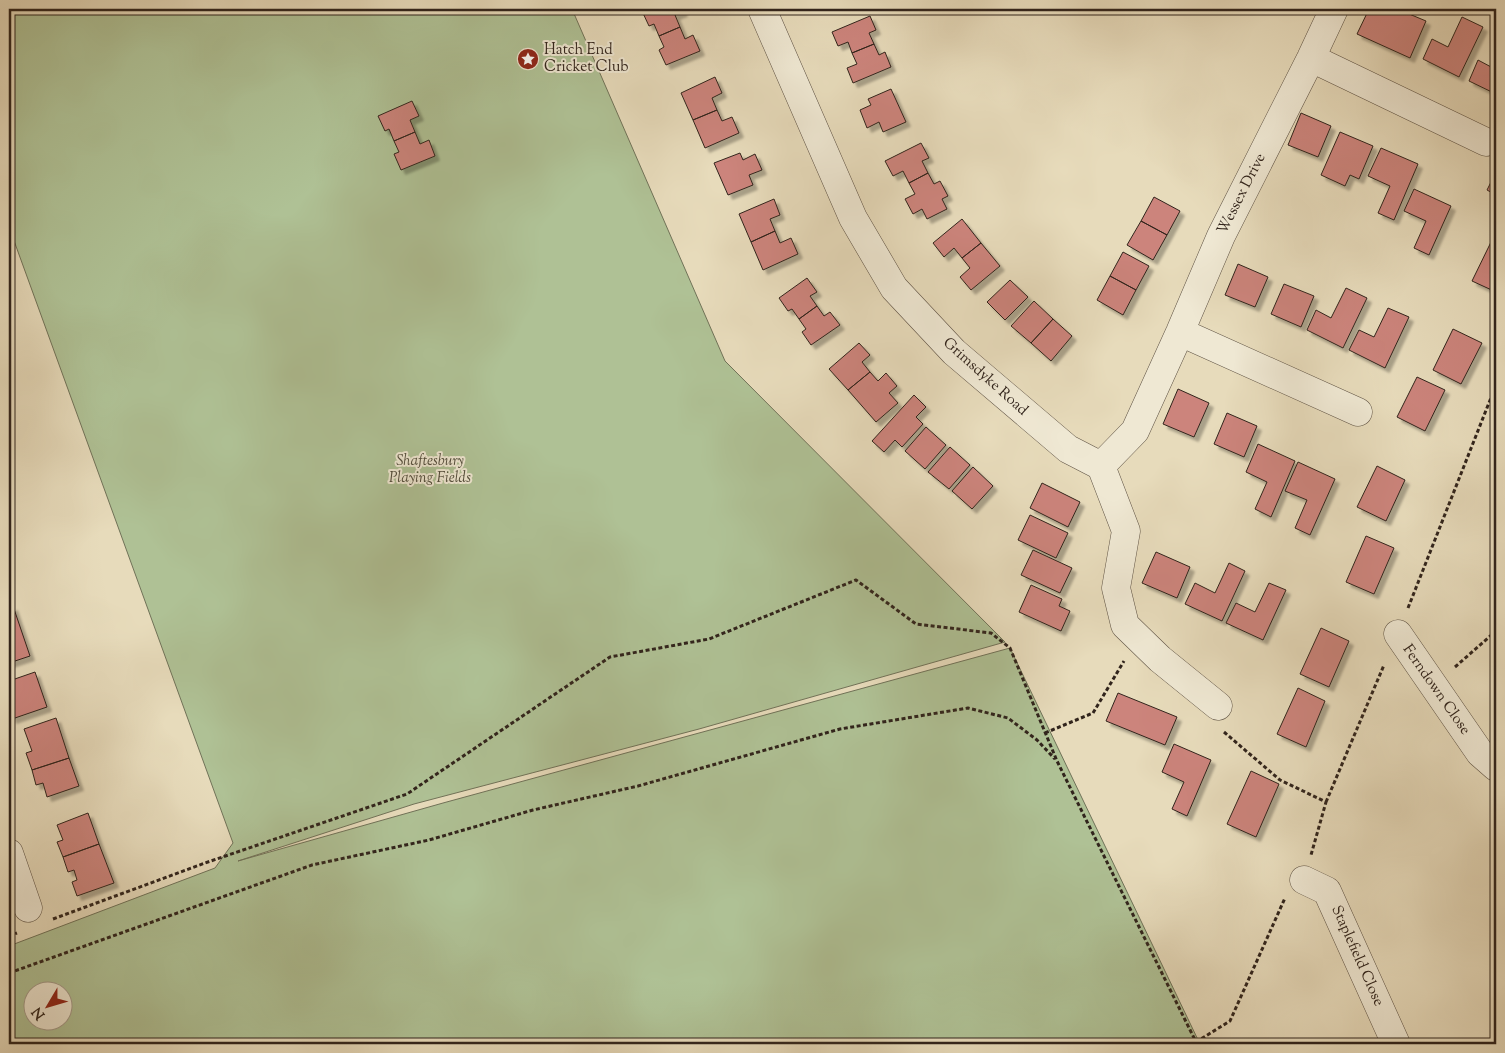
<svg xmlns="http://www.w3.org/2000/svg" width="1505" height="1053" viewBox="0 0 1505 1053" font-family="'Sorts Mill Goudy',serif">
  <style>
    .green { fill: #afc195; stroke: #707258; fill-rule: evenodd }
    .building { fill: #cc847c; stroke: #31241c; filter: url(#shadow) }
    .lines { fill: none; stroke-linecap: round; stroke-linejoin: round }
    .minor-casing { stroke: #5e5244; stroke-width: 29 }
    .path { stroke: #31241c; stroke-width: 3; stroke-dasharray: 4 2.5; stroke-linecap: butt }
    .minor { stroke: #efe8d3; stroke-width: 28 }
    .labels { text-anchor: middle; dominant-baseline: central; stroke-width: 4; stroke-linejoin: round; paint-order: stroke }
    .poi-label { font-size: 15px; fill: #31241c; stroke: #efe8d3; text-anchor: start }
    .street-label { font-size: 15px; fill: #31241c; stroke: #efe8d3 }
    .park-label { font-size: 15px; font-style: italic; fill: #504b3a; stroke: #efe8d3 }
  </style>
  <defs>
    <filter id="shadow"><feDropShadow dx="4.5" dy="4.5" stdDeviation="1" flood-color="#0004"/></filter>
  </defs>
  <rect width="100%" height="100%" fill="#e7dbbb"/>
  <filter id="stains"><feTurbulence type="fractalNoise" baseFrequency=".004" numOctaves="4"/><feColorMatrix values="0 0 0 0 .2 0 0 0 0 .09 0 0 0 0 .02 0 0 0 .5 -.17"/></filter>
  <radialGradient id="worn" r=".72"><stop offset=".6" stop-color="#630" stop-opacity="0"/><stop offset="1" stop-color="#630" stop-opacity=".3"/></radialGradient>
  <path class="green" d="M9,9H572L725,361L1005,642L699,729L414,804L238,861L443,803L1010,648L1200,1044H9V946L215,868L233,843L9,227ZM32,990H62V1020H32Z"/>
  <path class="building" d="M647,9H682L683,12L675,15L680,27L659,36L654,24L649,26L642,11Z
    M1369,9H1403L1402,11L1426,21L1410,58L1357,34Z
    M870,16L876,30L869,33L874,44L852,53L848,42L838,46L832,32Z
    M1462,17L1483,27L1459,77L1423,59L1432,39L1448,47Z
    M680,27L685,39L693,35L700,51L666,65L659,50L664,47L659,36Z
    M874,44L879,55L885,52L891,67L853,83L847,68L857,64L852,53Z
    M1478,60L1493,68L1496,62V94L1469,81Z
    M715,77L722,93L712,98L717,110L693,120L681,93Z
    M891,89L906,122L883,132L879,122L867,128L860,110L871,105L868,99Z
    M412,101L419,116L410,120L415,132L394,141L389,129L385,131L378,116Z
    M717,110L722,121L732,117L739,133L705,148L693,120Z
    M1301,113L1331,126L1318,157L1288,145Z
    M415,132L420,144L429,140L435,156L401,170L394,154L399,152L394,141Z
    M1340,132L1373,146L1359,179L1350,175L1345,186L1321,175Z
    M921,143L929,158L922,161L928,173L909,183L903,171L893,176L885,161Z
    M1381,148L1418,164L1394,220L1378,213L1390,186L1368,176Z
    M740,153L743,160L755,154L762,170L749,175L753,185L728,195L714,163Z
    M1496,172V195L1487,190Z
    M928,173L934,184L940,181L948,196L942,199L947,209L927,219L922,209L913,214L905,199L915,194L909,183Z
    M1414,189L1451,206L1429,255L1414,248L1426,221L1404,211Z
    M1154,197L1180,211L1167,235L1141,221Z
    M774,199L780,215L770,219L775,231L751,242L739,214Z
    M962,219L981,243L962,258L954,248L944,257L933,243Z
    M1141,221L1167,235L1153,260L1127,245Z
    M775,231L780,243L791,238L798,254L763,270L751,242Z
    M1492,240L1496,242V292L1472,281Z
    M981,243L1000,266L971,290L960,277L970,268L962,258Z
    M1123,252L1149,266L1136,290L1110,276Z
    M1238,264L1268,277L1255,307L1225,295Z
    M1110,276L1136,290L1123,315L1097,300Z
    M807,278L817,292L810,296L817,306L799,319L792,309L788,311L779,298Z
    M1010,280L1028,297L1005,320L987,302Z
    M1284,284L1314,296L1301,327L1271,314Z
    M1346,288L1367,298L1343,348L1307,330L1316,310L1331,318Z
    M1034,301L1053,319L1031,343L1011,326Z
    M817,306L824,316L830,312L840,325L811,345L802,332L806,329L799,319Z
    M1388,308L1409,317L1385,368L1349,350L1359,330L1374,337Z
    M1053,319L1072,336L1051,361L1031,343Z
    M1453,329L1482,343L1461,384L1433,370Z
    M859,343L870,355L862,362L870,372L848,390L829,369Z
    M870,372L878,381L886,373L897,386L889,393L898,403L876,422L848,390Z
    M1417,377L1445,390L1425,431L1397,417Z
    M1178,389L1209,403L1194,437L1163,424Z
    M914,395L926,407L916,417L923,424L902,447L895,440L884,452L872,441Z
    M1227,413L1257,426L1244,457L1214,444Z
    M926,427L946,445L925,469L905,451Z
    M1258,444L1295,461L1271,517L1255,509L1267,482L1246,472Z
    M950,447L970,465L949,489L928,472Z
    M1298,462L1335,479L1310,535L1295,528L1307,500L1285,491Z
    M1377,466L1405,480L1386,521L1357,507Z
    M973,467L993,486L972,509L952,491Z
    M1042,483L1080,502L1068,527L1030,508Z
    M1030,515L1068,533L1056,558L1018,540Z
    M1366,536L1394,548L1374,594L1346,582Z
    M1033,550L1072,568L1060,593L1021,575Z
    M1156,552L1190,567L1177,598L1142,583Z
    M1229,563L1245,571L1222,621L1185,604L1195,583L1215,593Z
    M1269,583L1286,590L1263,640L1226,623L1236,603L1255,612Z
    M1031,585L1062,599L1059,606L1070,611L1061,631L1019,612Z
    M13,606L30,656L9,663V608Z
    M1321,628L1349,641L1329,687L1300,674Z
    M35,672L47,707L12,719L9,709V681Z
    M1298,688L1325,701L1306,747L1277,734Z
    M1118,693L1177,717L1165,745L1106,721Z
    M56,718L69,758L32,770L26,753L32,751L24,729Z
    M1174,744L1211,760L1187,816L1172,809L1184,782L1162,772Z
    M69,758L79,786L47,797L43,783L36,785L32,770Z
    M1251,771L1279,784L1256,837L1227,824Z
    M88,813L99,844L63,857L57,842L63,840L57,825Z
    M99,844L114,883L77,896L72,882L77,880L74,870L68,872L63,857Z"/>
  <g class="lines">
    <g class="minor-casing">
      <path id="minor" d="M762,9L853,218L894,288L954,352L1068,449L1101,466L1126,531L1116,588L1125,625L1160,659L1218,706
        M1311,58L1486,142
        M1180,332L1358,412
        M1101,466L1135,431L1180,332L1221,236L1311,58L1334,9
        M1398,634L1480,753L1496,767
        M9,853L28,908
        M1304,880L1327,891L1396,1044"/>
    </g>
    <path class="path" d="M1408,608L1496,385
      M1455,667L1496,631
      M1224,732L1280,780L1326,802L1311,855
      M1045,733L1093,713L1124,661
      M1326,802L1384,665
      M53,919L205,863L407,794L610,657L709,639L856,580L916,624L991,633L1010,648L1057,761L1197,1044
      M9,936L17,933
      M9,973L312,865L429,840L533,810L638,786L840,729L968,708L1008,718L1037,740L1055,759
      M1196,1042L1230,1021L1285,898"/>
    <use href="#minor" class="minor"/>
  </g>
  <defs>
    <g id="sight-disc" transform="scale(1.125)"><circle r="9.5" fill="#8f2418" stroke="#efe8d3"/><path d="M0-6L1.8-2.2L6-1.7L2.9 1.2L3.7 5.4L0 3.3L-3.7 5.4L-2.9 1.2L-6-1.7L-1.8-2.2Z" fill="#fff"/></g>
  </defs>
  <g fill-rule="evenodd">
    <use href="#sight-disc" x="528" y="59"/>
  </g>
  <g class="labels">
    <g class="poi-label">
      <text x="544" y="50">Hatch End<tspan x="544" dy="17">Cricket Club</tspan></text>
    </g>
    <g class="street-label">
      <text transform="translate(1242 194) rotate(-63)">Wessex Drive</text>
      <text transform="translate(985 377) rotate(42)">Grimsdyke Road</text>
      <text transform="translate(1436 690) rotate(55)">Ferndown Close</text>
      <text transform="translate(1357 956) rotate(66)">Staplefield Close</text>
    </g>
    <g class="park-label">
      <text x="430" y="461">Shaftesbury<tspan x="430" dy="17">Playing Fields</tspan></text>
    </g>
  </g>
  <rect width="1505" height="1053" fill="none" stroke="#e7dbbb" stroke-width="30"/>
  <rect x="10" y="10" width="1485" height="1033" fill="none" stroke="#31241c" stroke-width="2.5"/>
  <rect x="15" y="15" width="1475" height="1023" fill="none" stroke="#31241c"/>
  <g transform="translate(48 1006) rotate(232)"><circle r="24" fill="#efe8d3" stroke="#a39a8a"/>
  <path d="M0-4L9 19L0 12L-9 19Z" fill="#8f2418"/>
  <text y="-8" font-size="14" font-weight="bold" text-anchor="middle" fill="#31241c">N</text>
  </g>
  <rect width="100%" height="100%" filter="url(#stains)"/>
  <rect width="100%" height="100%" fill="url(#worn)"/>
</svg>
